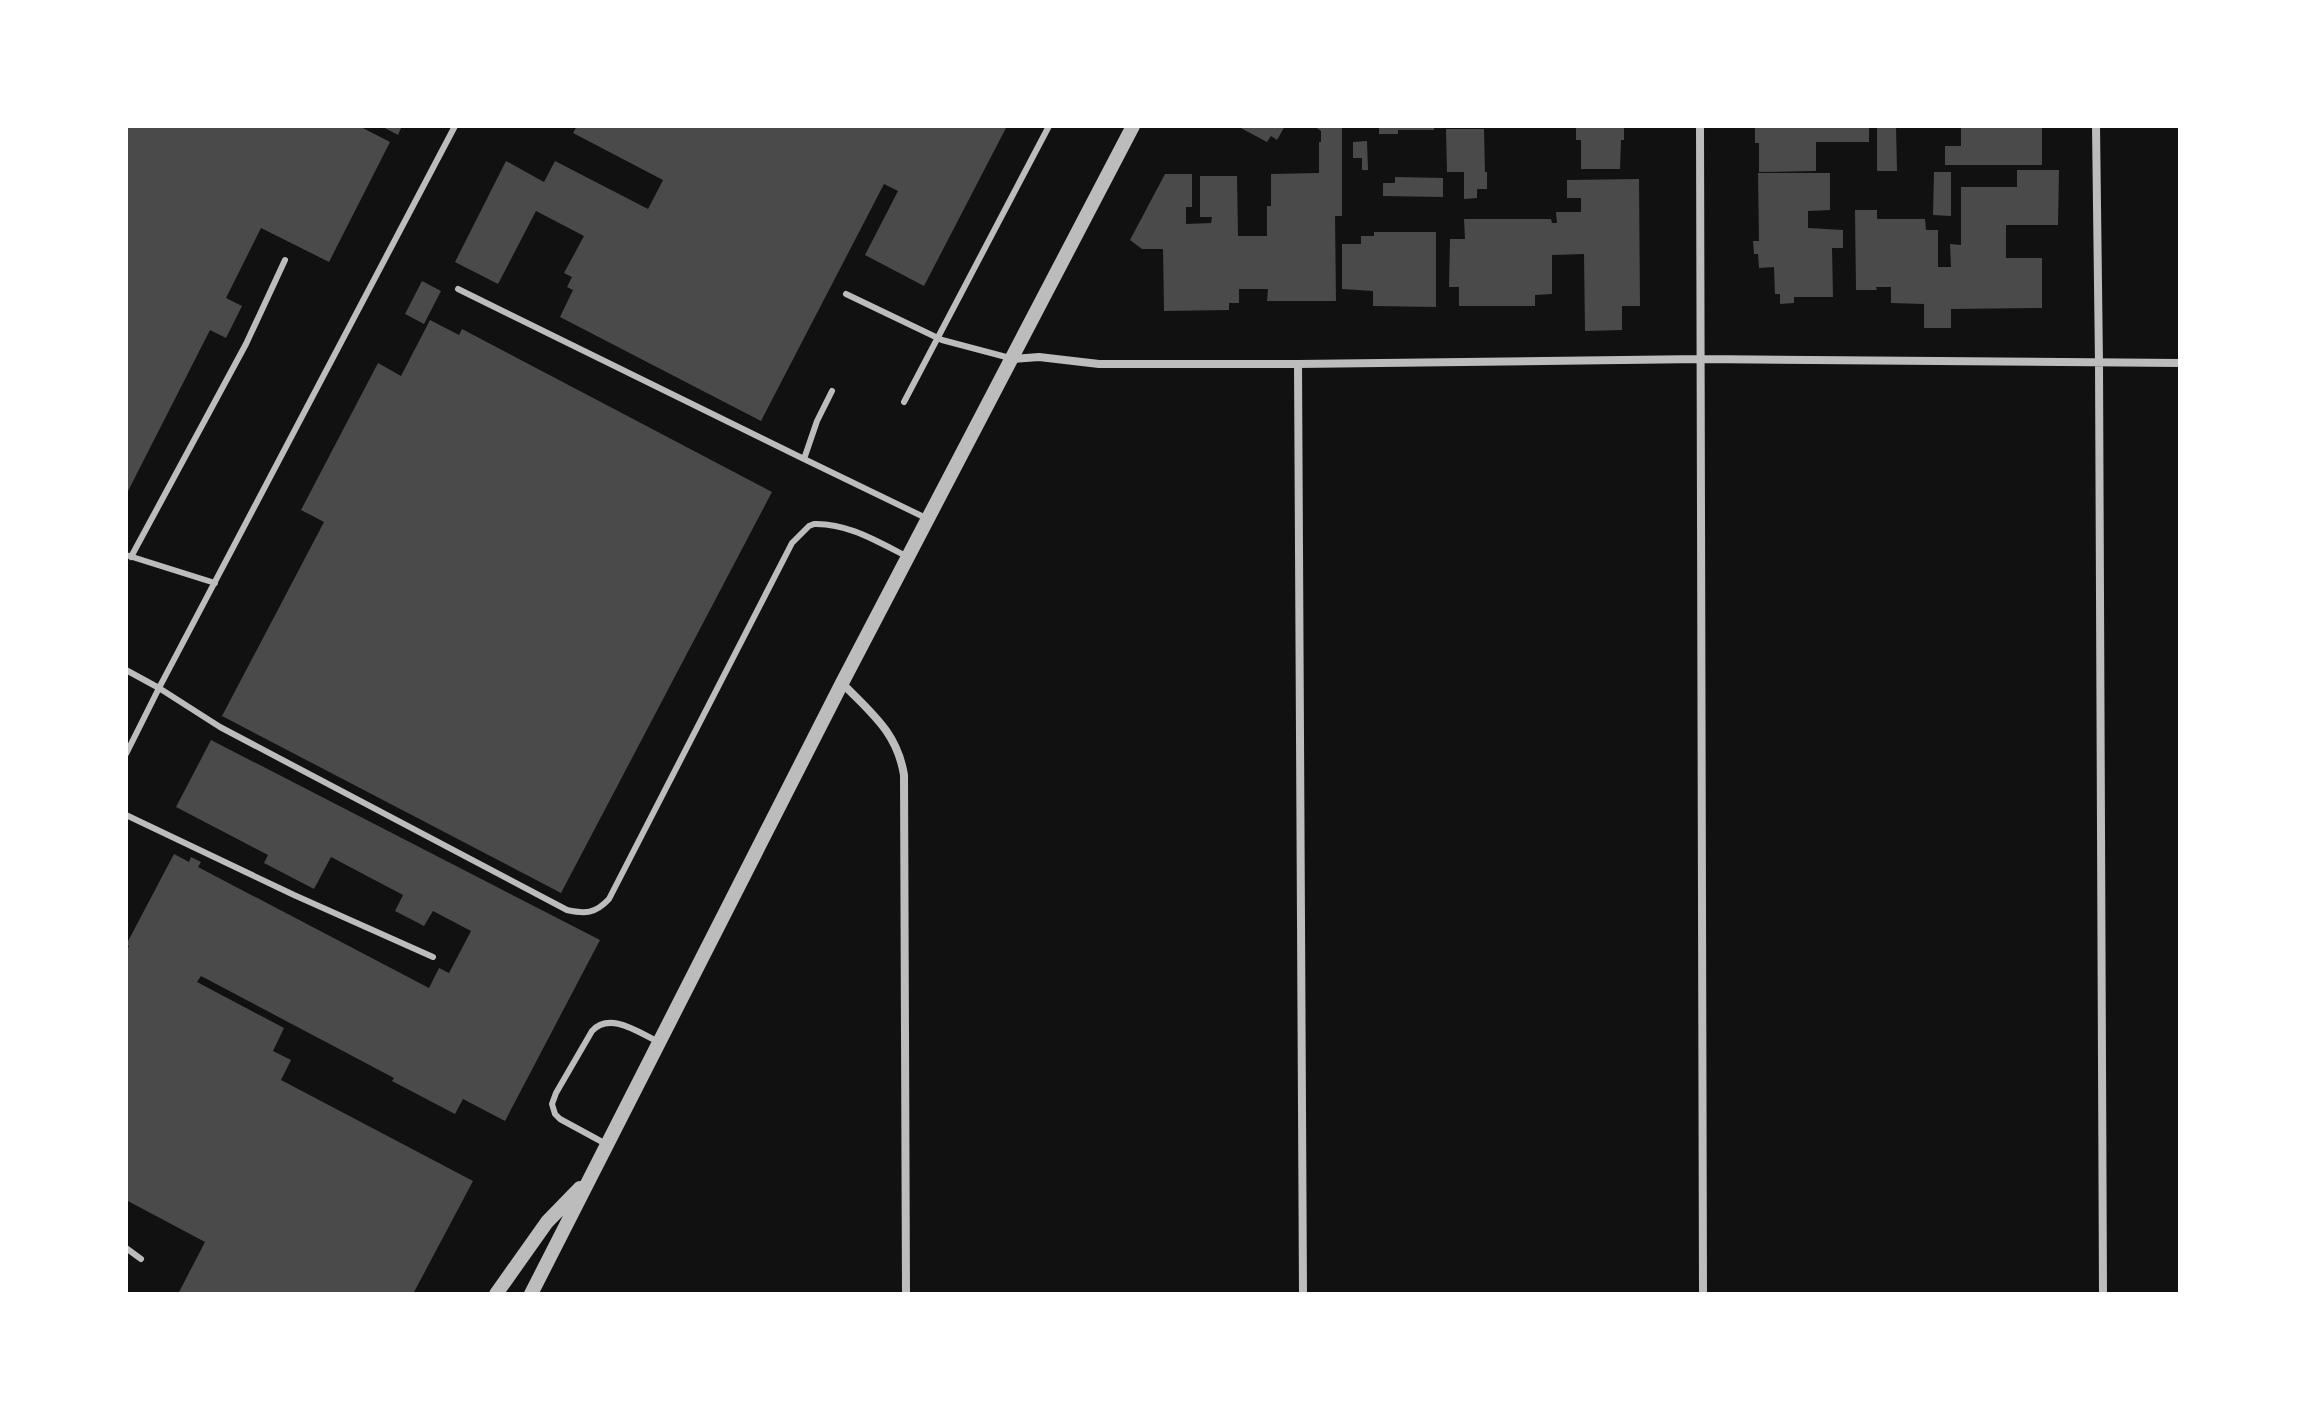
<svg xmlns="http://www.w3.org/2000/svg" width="2306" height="1420" viewBox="0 0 2306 1420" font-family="'Fira Sans Condensed',sans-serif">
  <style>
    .building { fill: #4a4a4a }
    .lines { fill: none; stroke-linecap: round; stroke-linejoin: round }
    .service { stroke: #bcbcbc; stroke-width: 6 }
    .minor { stroke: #bcbcbc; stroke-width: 8 }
    .tertiary { stroke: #bcbcbc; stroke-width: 14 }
  </style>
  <rect width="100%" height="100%" fill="#111"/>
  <path class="building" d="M126,126H359L390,142L329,262L261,228L226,298L242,306L226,338L210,330L126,495Z
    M381,126H402L398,135Z
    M577,126H1007L924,286L865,255L898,191L884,184L761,421L560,317L573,290L567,287L572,277L564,273L584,236L536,211L498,284L455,262L506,161L544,182L555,161L648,209L663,180L573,133Z
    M1237,126H1285L1277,140L1271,136L1267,142Z
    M1314,126H1342V216H1335L1336,301H1267L1268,289H1239V303H1229V310L1164,311L1163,249H1142L1130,240L1165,174H1192V207H1186V224L1211,223L1212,217H1200V176H1237L1238,236H1267V206H1271V174L1319,173V142H1321V131Z
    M1379,126H1434V130H1398V134H1379Z
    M1576,126H1624V140H1621L1620,169H1581V140H1576Z
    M1755,126H1869V142H1816V171L1759,172V143H1755Z
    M1877,126H1896L1897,171H1877Z
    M1961,126H2042V165H1945V146H1961Z
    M1446,129H1484L1485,172H1487V189H1477V198L1464,199V172H1447Z
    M1367,141L1368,170H1362V158H1353V142Z
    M2017,170H2059L2058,225H2006V258H2042V308L1951,309V328H1924V304L1891,303V287H1876L1877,290H1856L1855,210H1877V219H1925L1926,230H1938V267H1951L1950,244L1961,245V187H2017Z
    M1934,172H1951V216L1933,215Z
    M1758,173H1830V210L1808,211V228L1843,230V248H1832L1833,297H1794V303L1780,304V294H1775L1774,267L1759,268L1758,254H1754L1753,241H1759Z
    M1395,177L1443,178V197L1383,196V183H1395Z
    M1639,179L1640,306H1622V330L1585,331L1584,254L1552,255V294L1535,295V306H1459V287H1449L1450,239H1465L1464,219H1551L1552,223H1557L1556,212H1581V198H1567V180Z
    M1374,232H1436V307L1373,306V291L1342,289V244H1361V236H1374Z
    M422,281L441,291L424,324L405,314Z
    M430,320L459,335L462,329L772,492L561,893L222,716L324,522L301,510L378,363L401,376Z
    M211,740L600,940L505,1121L463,1099L455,1114L392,1081L394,1078L201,976L197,982L284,1028L273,1051L291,1060L281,1080L473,1181L413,1294H178L205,1242L126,1200V952L129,946L126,945L174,854L189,862L191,857L201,862L198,867L429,988L439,968L449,973L471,931L433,911L424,926L395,911L403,895L331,857L314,889L264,863L268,855L176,807Z"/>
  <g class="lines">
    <path class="service" d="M458,289L804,459
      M846,294L942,340L1010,358
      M832,391L817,421L804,459L928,519
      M904,402L1049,126
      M126,555L215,583
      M131,557L246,344L285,260
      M126,670L159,688L220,727L567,910C585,914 595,914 609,899L792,543L809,526L814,524C848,523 878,542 908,557
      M126,754L159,688L455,126
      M126,815L294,895L433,957
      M606,1144L560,1119L555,1114L552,1104L556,1093L592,1031C610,1011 639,1033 659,1042
      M126,1248L141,1259"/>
    <path class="minor" d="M1700,126L1703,1294
      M2096,126L2099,363L2103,1294
      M1012,359L1039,357L1099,364H1298L1701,359L2180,363
      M1298,364L1303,1294
      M842,683C871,713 897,732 904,775L906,1294"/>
    <path class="tertiary" d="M496,1294L547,1222L580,1188
      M531,1294L842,683L1133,126"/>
  </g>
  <rect width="2306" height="1420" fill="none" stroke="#ffffff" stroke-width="256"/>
</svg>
